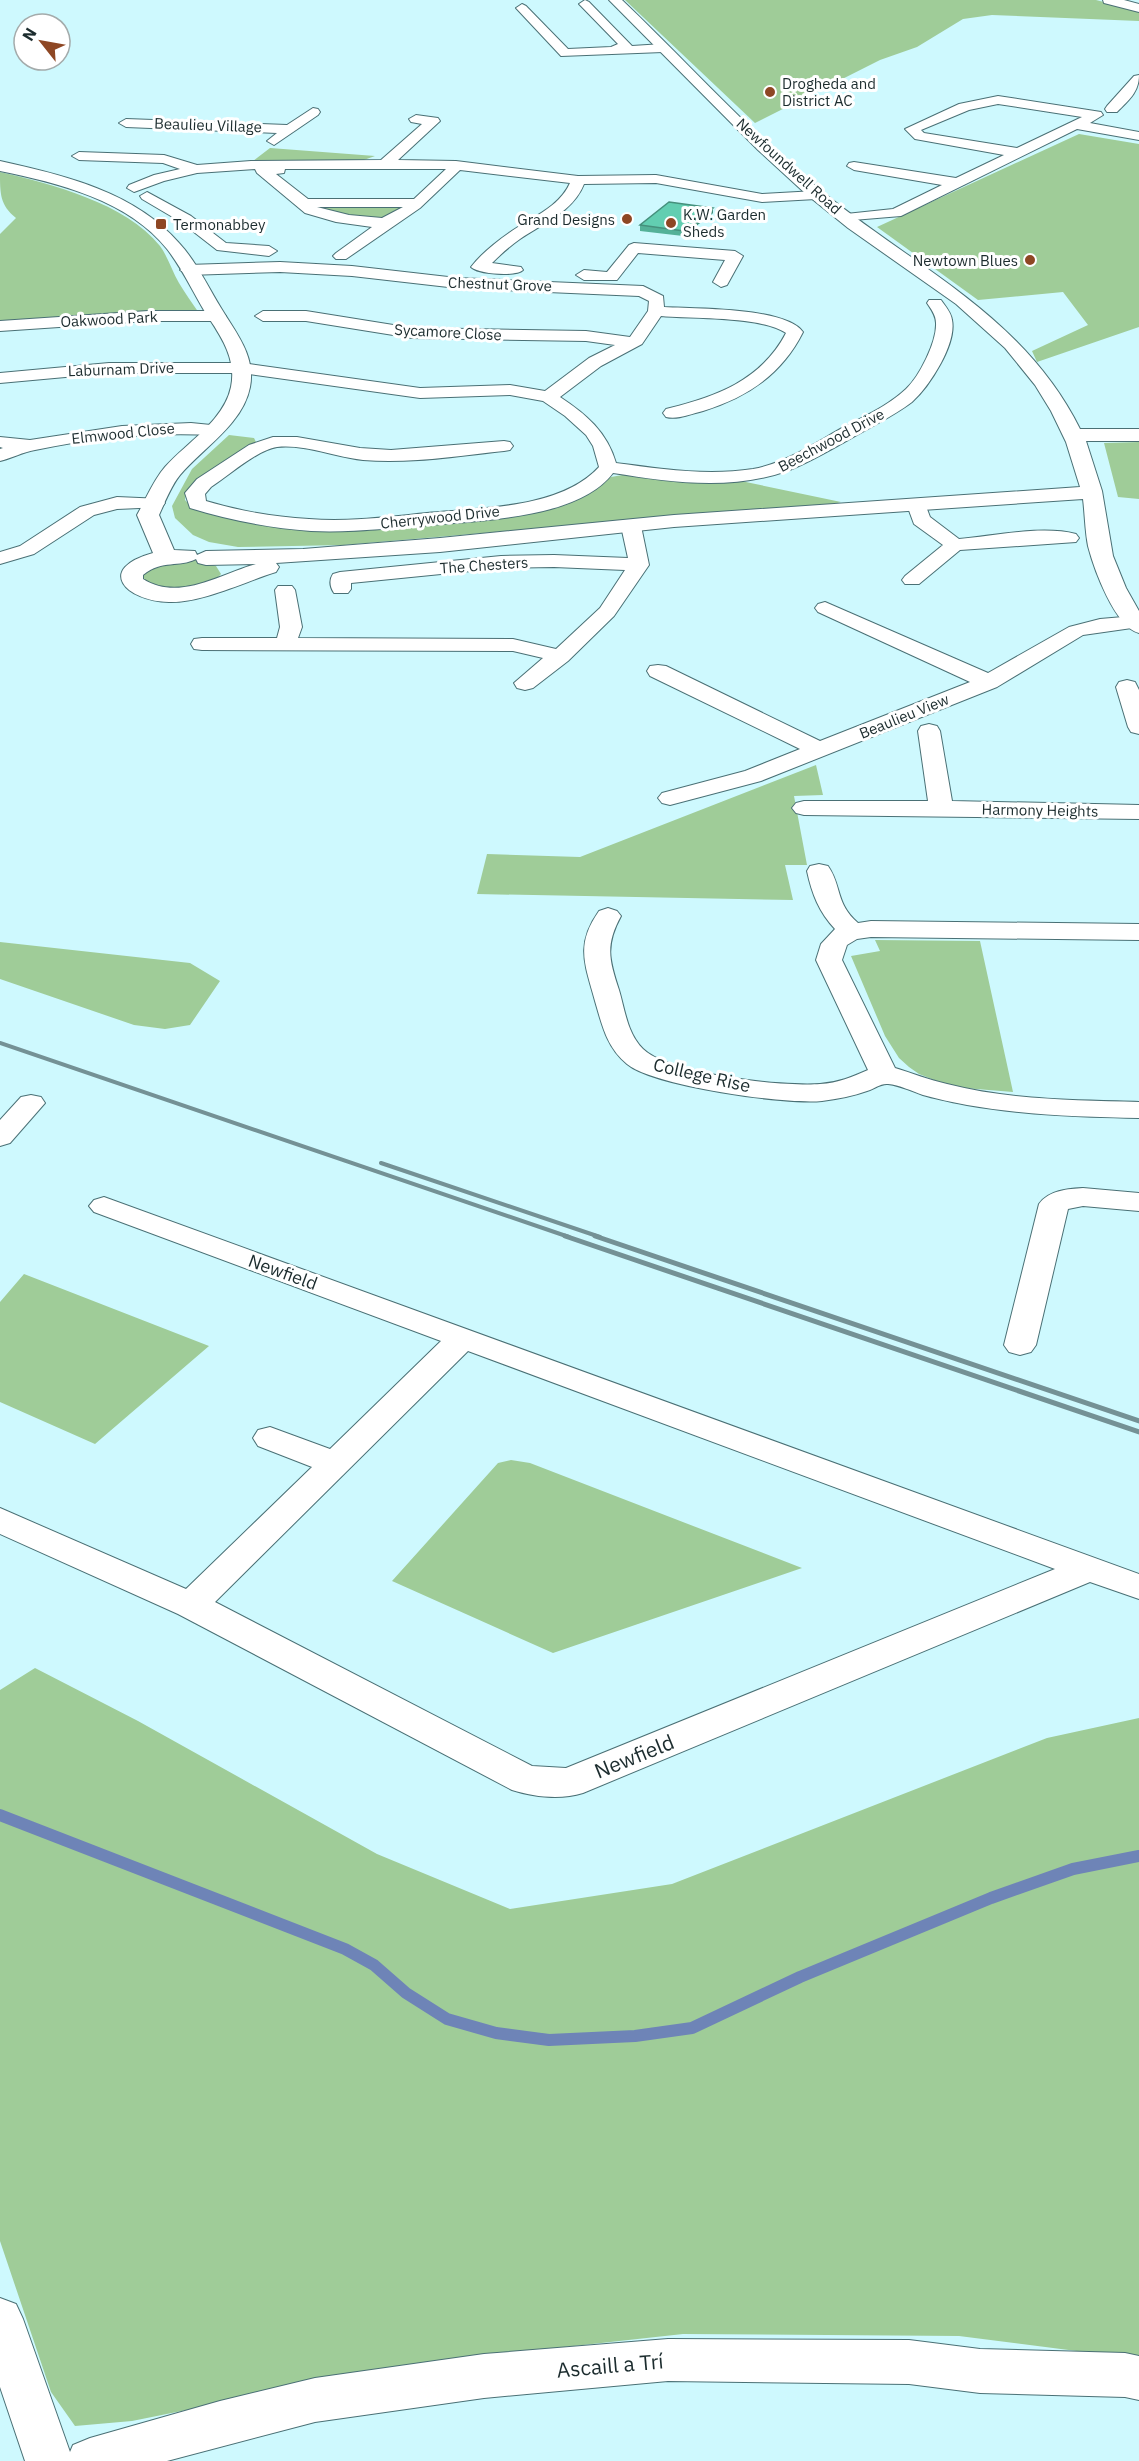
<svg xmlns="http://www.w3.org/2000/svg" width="1139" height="2461" viewBox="0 0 1139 2461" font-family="'IBM Plex Sans',sans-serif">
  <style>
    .green { fill: #9fcc98 }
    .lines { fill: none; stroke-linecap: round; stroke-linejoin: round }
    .stream { stroke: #6e84b7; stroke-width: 12 }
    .street-casing { stroke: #4a7075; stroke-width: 2 }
    .secondary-casing { stroke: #4a7075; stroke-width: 2 }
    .street { fill: #fff; fill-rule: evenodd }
    .secondary { fill: #fff; fill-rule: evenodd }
    .rail-far1 { stroke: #749195; stroke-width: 4 }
    .rail { stroke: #749195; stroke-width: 5 }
    .wall { fill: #54b198 }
    .shaded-wall { fill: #45907c }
    .building { fill: #62ceb1; stroke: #45907c; stroke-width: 1.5 }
    .poi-dot { fill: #8e4724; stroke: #fff; stroke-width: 2 }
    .labels { text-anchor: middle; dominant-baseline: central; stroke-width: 6; stroke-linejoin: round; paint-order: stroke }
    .far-poi-label { font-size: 15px; fill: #1c2c2e; stroke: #fff; text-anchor: start }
    .far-street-label { font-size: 15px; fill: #1c2c2e; stroke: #fff }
    .street-label { font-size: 18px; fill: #1c2c2e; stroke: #fff }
    .near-street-label { font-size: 21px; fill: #1c2c2e; stroke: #fff }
  </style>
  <rect width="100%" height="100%" fill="#cef9fe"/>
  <path class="green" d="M625,0H1096L1139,11V21L992,15L963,19L917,47L880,60L755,123Z
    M1079,134L1139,144V327L1037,362L1032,351L1088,325L1063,292L978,300L877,227Z
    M270,148L375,156L361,161L257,163L253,161Z
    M0,172C51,184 126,203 160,246C168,257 172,271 179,283C185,293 192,303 199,313L0,325V234L16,218C0,205 0,194 0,172Z
    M310,205L405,206L382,220L343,216Z
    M229,435L254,438L257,444L186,492L185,500L191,506L244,522L412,523L590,491L611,477L634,473L707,483L741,481L841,502L823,507L714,513L344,545L238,547L209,542L193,535L175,518L172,506L192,469Z
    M1139,442V499L1118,497L1104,443Z
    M193,559L216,566L221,574L214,582L168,590L141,580L142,571L147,567Z
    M816,765L823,795L794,796L807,865H785L793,900L477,894L487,854L580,857Z
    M875,940L980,941L1013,1092L952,1087L919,1074L909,1067L899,1058L885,1036L851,956L880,951Z
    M0,942L190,963L220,981L190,1025L165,1029L134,1025L0,979Z
    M24,1274L209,1346L95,1444L0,1402V1302Z
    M511,1460L530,1463L802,1568L553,1653L392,1581L498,1463Z
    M35,1668L138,1721L377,1854L510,1909L672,1884L1047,1738L1139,1718V2359L959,2336L683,2334L421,2363L132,2421L75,2426L51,2392L0,2241V1690Z"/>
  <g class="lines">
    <path class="stream" d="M0,1815L345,1949L374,1965L406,1993L447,2019L496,2033L549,2040L635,2036L692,2028L800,1977L991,1898L1073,1869L1139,1856"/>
    <g class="street-casing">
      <path id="street" d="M585,0L589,2L632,46L663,44L669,48L663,52L561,56L516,8L522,4L526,6L568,49L611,47L618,44L581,6L579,4Z
        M1139,75C1139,92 1129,100 1117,112H1107L1105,109L1107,106L1134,76Z
        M998,96L1101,112L1103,115L1090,123L1139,132V140L1077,129L901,216L841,221L839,218L841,215L846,214L893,209L942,185L854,170L847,166L849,163L854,162L956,178L1004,155L915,139L905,129L959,104ZM998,104L1082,117L1017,148L924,133L921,130L969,110Z
        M313,108L318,109L320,112L318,115L274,145L267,141L277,133L126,127L119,123L126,119L287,125Z
        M416,115L438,118L440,121L398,160L456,161L578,176L656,175L762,194L816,191L823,195L816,199L762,202L656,183L584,184C573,212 543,223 520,239C510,246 501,254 492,263L521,267L523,270C516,277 478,274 471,267C481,254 496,242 509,233C530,218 559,208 570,183L460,170L420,208L346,259H336L333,256L336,253L372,227L336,222L305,213L257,173L255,169L197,173L164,181L134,192L127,188L129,185L154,175L180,169L163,163L79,160L72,156L79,152L164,155L197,165L251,161L381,160L422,124L411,122L409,119ZM285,169H446L414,199H308L276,174L284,173ZM317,207H403L382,218L349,215Z
        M147,192L191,216L226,243L269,246L277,251L269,256L217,250L181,222L142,199L140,196Z
        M634,243L735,251L743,256L727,285L721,287L713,282L725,260L638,253L617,280H584L576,275L584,270L607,272L629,245Z
        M280,262L352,266L457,278L643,286L663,296L664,307C695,309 785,307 803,332C782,374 748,397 703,411C691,414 677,420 666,417L663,413L666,409C715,397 761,381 786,333C761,316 692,319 661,316L642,344L601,366L560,397C586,414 607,432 616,463C661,469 707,476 753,469C786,463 815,443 844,427C865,416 888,406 906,389C919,377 937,342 936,323C936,315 931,309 927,303L929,300H941C945,306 951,312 952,320C957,344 929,387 912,402C892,417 870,427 848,440C828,451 808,463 787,471C730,491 670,482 613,473C578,519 482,520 429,525C389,528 350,533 311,531C270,528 229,520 190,508L185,493L197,479L249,445L273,437H297L360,448L391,450L504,441L510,442L513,446L510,450L504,451C457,456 409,464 363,460C334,457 306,444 277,447C257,450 228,476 211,487L205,494L206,501C239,511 274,517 309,519C348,522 388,517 427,513C479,508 561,509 599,467L593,446L586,435L565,416L543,401L510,395L420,398L242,373H109L0,383V373L109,363H242L420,388L510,385L545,391L589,358L615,345L586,341L412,338L306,321H263L255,316L263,311H306L412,328L586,331L630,337L648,311L649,301L639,296L457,288L352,276L280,272L188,275L180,270L188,265Z
        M148,311H218L226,316L218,321H148L0,331V321Z
        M191,423L221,426L224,430L221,434L215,435C155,432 94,437 35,450C23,452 12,458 0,461V449L3,448L0,447V437L30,440L122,426Z
        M117,497L162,499L165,503L162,507L117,509L94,515L34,554L0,564V552L20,546L80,507Z
        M917,499L924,501L930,517L959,539C994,536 1042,525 1076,534L1079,538L1076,542L960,550L919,584H905L902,580L905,576L943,545L914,524L907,505L910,501Z
        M631,520L638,522L641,526L649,565L614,616L568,661L533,688L525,690L517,688L514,683L543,658L513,651L202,650L194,649L191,644L194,639L202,638H277L280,627L275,590L278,586H292L295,590L302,627L298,638L513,639L556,649L600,608L625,570L554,567L501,568L351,583V589L348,593H334C330,587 329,580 333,574L340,572L501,556L554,555L628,558L621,526L624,522Z
        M825,602L988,673L1069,627L1100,619L1135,616L1139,617V627L1083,635L997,687L761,781L670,805L662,803L658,798L662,793L745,771L800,749L650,676L647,671L650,666L658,665L666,666L820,741L970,682L818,612L815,608L818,604Z
        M1127,680L1135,682L1139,690V734L1131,732L1128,727L1116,687L1119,682Z
        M929,724L937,726L940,731L952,801L1139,805V819L804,815L796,813L792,808L796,803L804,801H928L918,731L921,726Z
        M819,864L828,866C842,886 835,903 858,923L871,921L1139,924V940L871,937L857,939L847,945L842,960L895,1068C912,1073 929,1080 947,1084C1009,1100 1076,1100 1139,1102V1118C1081,1117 1024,1115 967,1105C952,1102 937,1099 923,1095C912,1091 899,1085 888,1084C881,1083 874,1089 867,1091C853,1096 837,1099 822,1101C787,1105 653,1086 627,1064C607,1048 602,1025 595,1001C585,964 575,945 599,911L608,908L617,911L621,916C605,945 609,960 619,990C625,1010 627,1033 643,1049C668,1074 783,1087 820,1084C838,1083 852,1077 868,1070L816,960L821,944L835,929C819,912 812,894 807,871L810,866Z
        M31,1095L41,1097L45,1103L10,1143L0,1146V1120L21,1097Z
        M1083,1188L1139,1193V1211L1083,1206L1068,1209L1036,1345L1031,1352L1020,1355L1009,1352L1004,1345L1039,1204C1049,1190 1068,1189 1083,1188Z
        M104,1197L1139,1574V1599L1090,1582L583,1793C561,1800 534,1797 512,1790L178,1614L0,1534V1508L186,1589L312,1467L258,1446L253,1438L258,1430L270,1427L330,1449L441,1341L94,1212L89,1206L94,1200ZM468,1351L1055,1569L566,1768L532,1766L215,1602Z
        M0,2298L16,2304L23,2319L70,2452L73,2445L90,2438L220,2401L315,2378L484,2354L668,2339L909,2340L980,2349L1125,2353L1139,2356V2400L1125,2397L980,2393L909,2384L668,2381L484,2398L315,2422L167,2461H25L0,2387Z"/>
    </g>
    <g class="secondary-casing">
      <path id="secondary" d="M609,0H622C688,63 749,131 819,189C913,267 1023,314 1080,429H1139V441H1086L1102,491L1113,556L1126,588L1139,611V633C1115,627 1094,569 1088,546C1085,531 1085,515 1083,499L674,527L440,552L276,563L279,567L276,572C244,582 202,603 169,602C126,601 95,569 153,553L137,515C146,499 153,481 165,467C186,443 224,421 231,387C237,358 220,335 205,312C193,292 182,268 167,249C128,200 58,183 0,171V161C64,175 135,192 179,243C196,261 208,287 221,308C236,333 256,356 250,387C243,424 203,448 180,475C171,486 165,502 159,515L174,550L195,551L197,555L206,551L303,549L440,538L674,515L1080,487L1066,442L1051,411L1035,385L1005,348L956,304L848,228L806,194L758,150ZM196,559L198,563L206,565L256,564C220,574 179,602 143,579V575C163,559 179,568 196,559Z
        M1103,0H1124L1139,4V12L1104,3Z"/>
    </g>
    <use href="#street" class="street"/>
    <use href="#secondary" class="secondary"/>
    <path class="rail-far1" d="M0,1043L569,1237
      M381,1163L600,1237"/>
    <path class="rail" d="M565,1236L1139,1432
      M595,1236L1139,1421"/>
  </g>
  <path class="wall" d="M713,208V213L683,236L640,231V225Z"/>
  <path class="shaded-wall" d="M713,208V213L683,236L684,231Z"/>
  <path class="building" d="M669,202L713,208L684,231L640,225Z"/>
  <g class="poi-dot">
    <circle cx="770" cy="92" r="6"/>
    <circle cx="627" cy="219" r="6"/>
    <circle cx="671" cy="223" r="6"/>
    <rect x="155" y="218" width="12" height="12" rx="3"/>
    <circle cx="1030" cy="260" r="6"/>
  </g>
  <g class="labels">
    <g class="far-poi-label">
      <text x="782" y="83">Drogheda and<tspan x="782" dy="17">District AC</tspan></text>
      <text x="683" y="214">K.W. Garden<tspan x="683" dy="17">Sheds</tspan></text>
      <text x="615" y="219" text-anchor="end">Grand Designs</text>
      <text x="173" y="224">Termonabbey</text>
      <text x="1018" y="260" text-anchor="end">Newtown Blues</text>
    </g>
    <g class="far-street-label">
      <text transform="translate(208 125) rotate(2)">Beaulieu Village</text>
      <text transform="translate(789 166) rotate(42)">Newfoundwell Road</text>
      <text transform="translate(500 284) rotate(2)">Chestnut Grove</text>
      <text transform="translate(109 319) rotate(-3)">Oakwood Park</text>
      <text transform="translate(448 332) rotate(3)">Sycamore Close</text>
      <text transform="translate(121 369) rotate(-2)">Laburnam Drive</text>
      <text transform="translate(123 433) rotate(-6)">Elmwood Close</text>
      <text transform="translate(831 440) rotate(-28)">Beechwood Drive</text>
      <text transform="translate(440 517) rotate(-6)">Cherrywood Drive</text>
      <text transform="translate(484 565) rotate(-4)">The Chesters</text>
      <text transform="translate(904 716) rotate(-22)">Beaulieu View</text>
      <text transform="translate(1040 810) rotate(1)">Harmony Heights</text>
    </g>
    <g class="street-label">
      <text transform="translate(702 1075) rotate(13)">College Rise</text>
      <text transform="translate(283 1272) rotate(20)">Newfield</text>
    </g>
    <g class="near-street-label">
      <text transform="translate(634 1756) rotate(-22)">Newfield</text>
      <text transform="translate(610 2365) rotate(-5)">Ascaill a Trí</text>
    </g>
  </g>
  <g transform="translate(42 42) rotate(301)"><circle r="28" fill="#ffffff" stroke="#a4abab" stroke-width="1.5"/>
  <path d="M0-4.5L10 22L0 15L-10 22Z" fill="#8e4724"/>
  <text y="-9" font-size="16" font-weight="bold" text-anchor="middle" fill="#1c2c2e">N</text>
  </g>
</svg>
